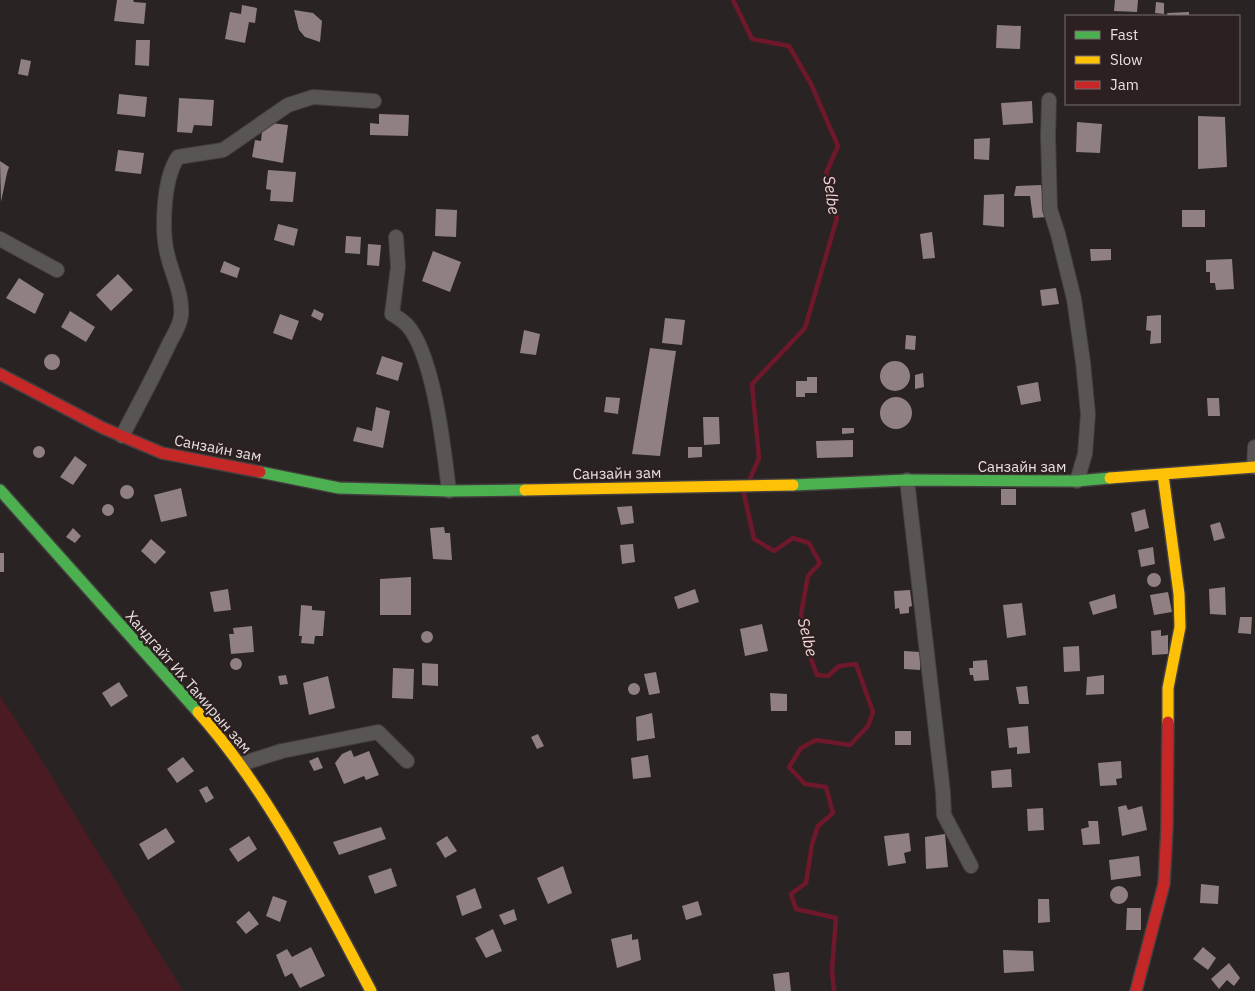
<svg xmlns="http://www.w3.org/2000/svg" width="1255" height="991" viewBox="0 0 1255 991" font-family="'IBM Plex Sans',sans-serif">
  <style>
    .green { fill: #4a1b22 }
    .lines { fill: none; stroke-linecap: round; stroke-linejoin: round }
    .stream { stroke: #6f182b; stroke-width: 4.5 }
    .building { fill: #908082 }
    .street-casing { stroke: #443f3f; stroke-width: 16 }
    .fast-casing { stroke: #443f3f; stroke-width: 14 }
    .slow-casing { stroke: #443f3f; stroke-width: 14 }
    .jam-casing { stroke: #443f3f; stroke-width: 14 }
    .street { stroke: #595555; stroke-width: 14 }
    .fast { stroke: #4caf50; stroke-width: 11 }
    .slow { stroke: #ffc107; stroke-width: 11 }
    .jam { stroke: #c62828; stroke-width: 11 }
    .labels { text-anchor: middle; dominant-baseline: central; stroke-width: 5; stroke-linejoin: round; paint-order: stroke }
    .street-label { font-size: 15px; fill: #e9e0e0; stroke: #2c2021 }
    .water-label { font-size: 16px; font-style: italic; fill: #f3d6d8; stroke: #2c2021 }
  </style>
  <rect width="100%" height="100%" fill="#292323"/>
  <path class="green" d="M0,696L31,743L183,991H0Z"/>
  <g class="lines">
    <path class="stream" d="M733,0L752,39L789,46L811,84L838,146L826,173L837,218L805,328L752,384L759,458L749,481
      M745,491L744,494L754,539L774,551L793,538L809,543L820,563L808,576L801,614L808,651L817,675L828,676L839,666L856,664L873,712L868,726L850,745L816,740L801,748L789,767L805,784L826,787L833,813L818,826L812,844L806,883L791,894L796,909L836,918L832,970L834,991"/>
  </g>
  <path class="building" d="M117,0H133L134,2L146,3L144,24L114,21Z
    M1115,0H1138L1137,12L1114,11Z
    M1156,2L1164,3V14L1155,13Z
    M242,5L257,8L255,23L249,22L245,43L225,39L230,12L241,14Z
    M294,10L313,13L322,21L320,42L305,37L299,30Z
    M1189,12V16H1168L1167,13Z
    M997,25L1021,26L1020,49L996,48Z
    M136,40H150L149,66L135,65Z
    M21,59L31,61L28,76L18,74Z
    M119,94L147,97L145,117L117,114Z
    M179,98L214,100L212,126L194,125L192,133L177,132Z
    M1032,101L1033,123L1003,125L1001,103Z
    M379,114L409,115L408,136L370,135V123L379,124Z
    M1198,116L1225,117L1227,167L1198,169Z
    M263,122L288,125L283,163L252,157L255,140L261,141Z
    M1077,122L1102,124L1100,153L1076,152Z
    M990,138L989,160L974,159V139Z
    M118,150L144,153L141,174L115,171Z
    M0,161L9,167L7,173L1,202Z
    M268,170L296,172L293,202L270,201L271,190L266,189Z
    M1041,185L1047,217L1033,218L1030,196H1014L1016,186Z
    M1004,194V227L983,225L984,195Z
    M436,209L457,210L456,237L435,236Z
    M1182,210H1205V227H1182Z
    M278,224L298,229L294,246L274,240Z
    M932,232L935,258L923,259L920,234Z
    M346,236L361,237L360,254L345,253Z
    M368,244L381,245L379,266L367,265Z
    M1090,249H1111V260L1091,261Z
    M433,251L461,262L450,292L422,281Z
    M1232,259L1234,289L1216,290L1215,283H1210V272H1206V260Z
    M224,261L240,268L237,278L220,272Z
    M118,274L133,290L111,311L96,295Z
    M19,278L44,294L35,314L6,298Z
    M1056,288L1059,304L1042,306L1040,290Z
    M314,309L324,314L321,321L311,316Z
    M70,311L95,327L86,342L61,327Z
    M280,314L299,321L292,340L273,333Z
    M1161,315V343L1150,344L1151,331L1146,330L1147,316Z
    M665,318L685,320L682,345L662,343Z
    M524,330L540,334L536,355L520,353Z
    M906,335L916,336L915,350L905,349Z
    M650,348L676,351L660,456L632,454Z
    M44 362a8 8 0 1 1 16 0a8 8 0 1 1-16 0Z
    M382,356L403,363L398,381L376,374Z
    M880 376a15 15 0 1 1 30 0a15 15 0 1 1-30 0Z
    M923,373L924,387L915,389V375Z
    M807,377H817V393H805V397H796V381H807Z
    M1038,382L1041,401L1021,405L1017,386Z
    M606,397L620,398L618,414L604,412Z
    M880 413a16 16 0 1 1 32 0a16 16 0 1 1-32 0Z
    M1207,398H1219L1220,416H1208Z
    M376,407L390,411L383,448L353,441L357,427L372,431Z
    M703,417H719L720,444L704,445Z
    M842,428H854V433L842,434Z
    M853,440V457L817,458L816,441Z
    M33 452a6 6 0 1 1 12 0a6 6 0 1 1-12 0Z
    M688,447H702V457L688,458Z
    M75,456L87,465L73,485L60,477Z
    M120 492a7 7 0 1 1 14 0a7 7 0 1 1-14 0Z
    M181,488L187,516L161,522L154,495Z
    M1001,489H1016V505H1001Z
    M102 510a6 6 0 1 1 12 0a6 6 0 1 1-12 0Z
    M632,506L634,523L621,525L617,507Z
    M1145,509L1149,528L1135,532L1131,513Z
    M1220,522L1225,538L1214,541L1210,525Z
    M444,527L445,533H450L452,560L433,559L430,528Z
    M73,528L81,536L75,543L66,537Z
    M151,539L166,552L155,564L141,551Z
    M633,544L635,562L622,564L620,545Z
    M1153,547L1155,564L1141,567L1138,550Z
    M0,553H4V572H0Z
    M1147 580a7 7 0 1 1 14 0a7 7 0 1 1-14 0Z
    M411,577V615H380V579Z
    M1225,587L1226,615L1210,614L1209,589Z
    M228,589L231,610L214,612L210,592Z
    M695,589L699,602L678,609L674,597Z
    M910,590L912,606L909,607V613L900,614L899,608L895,609L894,591Z
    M1168,592L1172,612L1154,615L1150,595Z
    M1115,594L1117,608L1093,615L1089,602Z
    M1022,603L1026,635L1007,638L1003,605Z
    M301,605L312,606V610L325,611L323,636H315L314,644L301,643L302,636H299Z
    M1240,617H1252L1251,634L1238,633Z
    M762,624L768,651L745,656L740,629Z
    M252,626L254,652L231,654L229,634H234L233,628Z
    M1161,630V636L1168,635V654L1152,655L1151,631Z
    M421 637a6 6 0 1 1 12 0a6 6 0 1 1-12 0Z
    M1079,646L1080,671L1064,672L1063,647Z
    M904,651L921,652L920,670L904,669Z
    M230 664a6 6 0 1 1 12 0a6 6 0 1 1-12 0Z
    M987,660L989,680L974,681L973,675H970L969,668H973V661Z
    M422,663L438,664V686L422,685Z
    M393,668L414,669L413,699L392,698Z
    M656,672L660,693L649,695L644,674Z
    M286,675L288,684L280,685L278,676Z
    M1104,675V694L1086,695L1087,677Z
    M328,676L335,708L309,715L303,683Z
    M119,682L128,696L111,707L102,693Z
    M628 689a6 6 0 1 1 12 0a6 6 0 1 1-12 0Z
    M1027,686L1029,704H1019L1016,687Z
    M770,693L787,694V711H771Z
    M652,713L655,738L637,741L636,717Z
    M1028,726L1030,753L1017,754V747L1009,748L1007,728Z
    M895,731H911V745H895Z
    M538,734L544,746L537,749L531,737Z
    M351,750L354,757L369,751L379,775L366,780L364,776L344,784L335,763L342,754Z
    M648,755L651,777L633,779L631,758Z
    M183,757L194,771L177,783L167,769Z
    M318,757L323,768L314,771L309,761Z
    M1121,761L1122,778L1116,779L1117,785L1100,786L1098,763Z
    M1011,769L1012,787L992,788L991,771Z
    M207,786L214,798L206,803L199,790Z
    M1126,805L1128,810L1142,806L1147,830L1122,836L1118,807Z
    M1043,808L1044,830L1028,831L1027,809Z
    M1088,821H1098L1100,844L1083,845L1081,829L1089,827Z
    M381,827L386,839L339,855L333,842Z
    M166,828L175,842L148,860L139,844Z
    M909,833L911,851L904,853L906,863L888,866L884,836Z
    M945,834L948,867L926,869L925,837Z
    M249,836L257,849L238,862L229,849Z
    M447,836L457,851L445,858L436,843Z
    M1139,856L1141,876L1111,880L1109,860Z
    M563,866L572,893L548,904L537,878Z
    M391,868L397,886L375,894L368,876Z
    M1201,884L1219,886L1218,904L1200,903Z
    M1110 895a9 9 0 1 1 18 0a9 9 0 1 1-18 0Z
    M475,888L482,908L462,916L456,896Z
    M273,896L287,901L280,922L266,916Z
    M1038,899H1049L1050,922L1038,923Z
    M698,901L702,915L686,920L682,906Z
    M1127,908H1141V930H1126Z
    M514,909L517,920L504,925L499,915Z
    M249,911L259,924L246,934L236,922Z
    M493,929L502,951L486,958L475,938Z
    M632,934V940L638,939L641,960L617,968L611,939Z
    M311,947L325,976L300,988L292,973L285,977L276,955L287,949L292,957Z
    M1203,947L1216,958L1208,970L1193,959Z
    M1003,950L1033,951L1034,971L1004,973Z
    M1229,963L1240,978L1234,986L1227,980L1219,989L1211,979Z
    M789,972L791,991H775L773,974Z"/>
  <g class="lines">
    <g class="street-casing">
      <path id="street" d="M1049,100L1048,136L1050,209L1058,234L1074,299L1083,362L1088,414L1085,454L1077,481
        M396,237L398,267L392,314C397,317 403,321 407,325C434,355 444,450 449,491
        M0,239L57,270
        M122,436C138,406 154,376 169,344C173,336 180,326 181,316C183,295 173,277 168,257C161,232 163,179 178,157L223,150L288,105L313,97L374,101
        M1254,467L1255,447
        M907,480L943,792L944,815L971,866
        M241,764L282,751L378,732L407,761"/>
    </g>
    <g class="fast-casing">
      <path id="fast" d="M260,472L339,488L449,491L525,490
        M793,485L907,480L1077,481L1110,478
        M0,490L198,712"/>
    </g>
    <g class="slow-casing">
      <path id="slow" d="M1163,475L1179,594L1180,627L1168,688V722
        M1110,478L1255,467
        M525,490L793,485
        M198,712C270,793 320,895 371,991"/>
    </g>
    <g class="jam-casing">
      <path id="jam" d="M0,374L103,428L162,453L260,472
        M1136,991L1164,884L1167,827L1168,722"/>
    </g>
    <use href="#street" class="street"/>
    <use href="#fast" class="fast"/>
    <use href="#slow" class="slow"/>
    <use href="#jam" class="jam"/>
  </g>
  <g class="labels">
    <g class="street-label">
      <text transform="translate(218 448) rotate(11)">Санзайн зам</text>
      <text x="1022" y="466">Санзайн зам</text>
      <text transform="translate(617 473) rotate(-1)">Санзайн зам</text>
      <text transform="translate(189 682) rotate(49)">Хандгайт Их Тамирын зам</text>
    </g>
    <g class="water-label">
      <text transform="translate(832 195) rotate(82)">Selbe</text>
      <text transform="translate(808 637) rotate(76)">Selbe</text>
    </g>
  </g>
  <rect x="1065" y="15" width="175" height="90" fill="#2c2021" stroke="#786d6d"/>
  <rect x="1075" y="31" width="25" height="8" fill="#4caf50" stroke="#786d6d"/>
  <text x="1110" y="40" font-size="15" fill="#e9e0e0">Fast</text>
  <rect x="1075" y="56" width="25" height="8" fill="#ffc107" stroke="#786d6d"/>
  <text x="1110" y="65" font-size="15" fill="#e9e0e0">Slow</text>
  <rect x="1075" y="81" width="25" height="8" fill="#c62828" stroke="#786d6d"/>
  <text x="1110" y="90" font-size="15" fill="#e9e0e0">Jam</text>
</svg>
